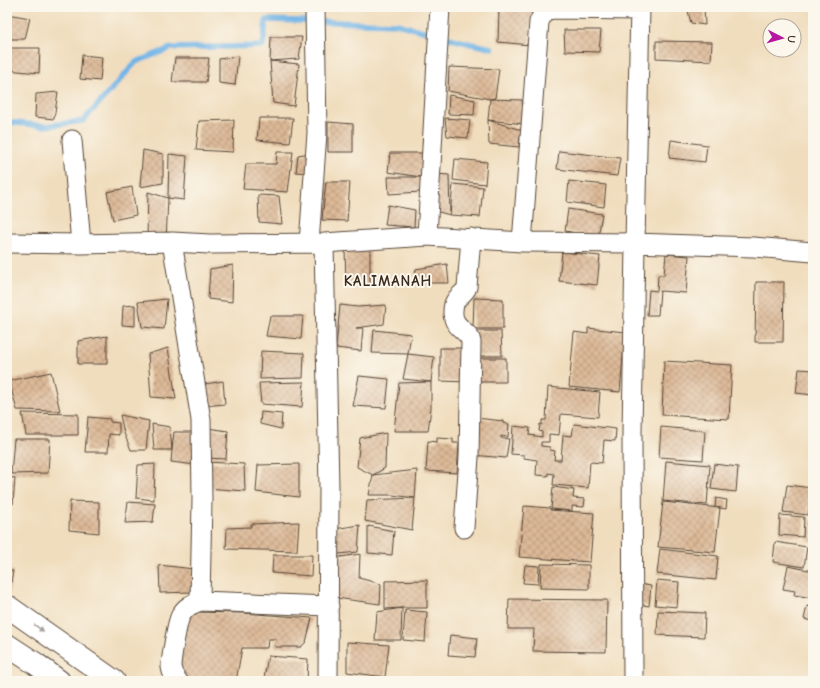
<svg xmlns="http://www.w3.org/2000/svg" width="820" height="688" viewBox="0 0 820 688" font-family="'Comic Neue',sans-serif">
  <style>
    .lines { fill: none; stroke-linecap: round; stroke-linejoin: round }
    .stream { stroke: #71b4e6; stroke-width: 5.5 }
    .building { fill: url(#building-cross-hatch) }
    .minor-casing { stroke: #564536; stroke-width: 21 }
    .major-casing { stroke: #564536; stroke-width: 24 }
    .minor { stroke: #fff; stroke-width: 19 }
    .major { stroke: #fff; stroke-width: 22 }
    .oneway { fill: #a79f9a }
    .labels { text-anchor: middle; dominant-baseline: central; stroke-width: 4; stroke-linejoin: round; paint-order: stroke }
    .district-label { font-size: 15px; font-weight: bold; letter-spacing: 1px; fill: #3b2a1e; stroke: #fbf7ec }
  </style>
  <defs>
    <pattern id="building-cross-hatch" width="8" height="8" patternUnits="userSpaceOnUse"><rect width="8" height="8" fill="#ddb997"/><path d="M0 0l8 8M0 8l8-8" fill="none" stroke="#b4977b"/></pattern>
  </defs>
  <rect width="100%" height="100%" fill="#fbf7ec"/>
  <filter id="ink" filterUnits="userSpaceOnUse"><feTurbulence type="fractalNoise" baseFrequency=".025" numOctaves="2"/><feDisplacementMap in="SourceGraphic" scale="8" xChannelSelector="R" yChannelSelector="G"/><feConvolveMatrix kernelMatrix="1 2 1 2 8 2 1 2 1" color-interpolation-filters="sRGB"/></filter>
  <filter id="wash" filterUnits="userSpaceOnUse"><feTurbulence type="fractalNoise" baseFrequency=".012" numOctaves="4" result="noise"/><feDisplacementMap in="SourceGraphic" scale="16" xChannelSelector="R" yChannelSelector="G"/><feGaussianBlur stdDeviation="0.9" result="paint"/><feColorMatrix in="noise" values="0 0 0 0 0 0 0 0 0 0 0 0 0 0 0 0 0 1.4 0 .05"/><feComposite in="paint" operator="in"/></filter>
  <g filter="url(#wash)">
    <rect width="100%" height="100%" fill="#f0ddbd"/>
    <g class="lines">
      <path class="stream" d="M7,122L45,126L83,121L136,62L171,48L263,46L266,20L397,24L471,44L492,48"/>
    </g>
    <g id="blocks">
      <path class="building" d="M687,7H704L705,25L691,23Z
        M532,8L530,45L498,42L499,10Z
        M7,14L30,18L25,39H7Z
        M564,30H601L599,52L565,51Z
        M271,37H302L299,59L270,61L299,64L294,106L273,103L270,61Z
        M656,41L712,42L711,61L656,58Z
        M7,48H40L39,73L7,70Z
        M82,55L102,57L100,81L80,79Z
        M238,56L235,85L219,83V59Z
        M175,58H209L206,82H172Z
        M449,67L499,69L495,98L490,99L448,91Z
        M58,92L54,119L35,117L36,94Z
        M449,95L475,100L474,115L448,114Z
        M490,99L522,100L524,124L488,120Z
        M259,118H293L290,143L257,140Z
        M445,118L470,120L468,138L447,136Z
        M234,120L233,152L196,150L199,121Z
        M488,120L521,130L519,147L489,144Z
        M328,122L353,124V152H328Z
        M671,140L707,145L705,162L669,158Z
        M143,150L163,154V183L140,187Z
        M559,151L620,158L617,176L557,169Z
        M277,152H293L288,192L243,189L246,164H276Z
        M310,153L308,173L296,172L298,155Z
        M390,153H424L420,192L389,194L388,177H421L388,172Z
        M169,154L187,156L184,200L168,198L166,242L147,238L148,192L168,198Z
        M455,159L487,162L485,184L453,180Z
        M435,174L449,175L450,215L435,211Z
        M569,181L606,185L604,207L567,202Z
        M326,182H350L347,221L322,220Z
        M453,184L483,187L480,217L450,215Z
        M132,187L136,215L113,220L107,192Z
        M258,195L279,196L282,224L259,222Z
        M388,205L415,210L414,227L385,225Z
        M568,209L602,214L598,237L565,231Z
        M370,245V284L346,283L345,248Z
        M562,252L600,256L597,285L559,281Z
        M666,254L689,256L686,293L660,291L658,315H647L649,290L657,291L658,275H664Z
        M447,264L449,283H414L416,269Z
        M233,265L232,302L208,299L210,269Z
        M756,282H784L783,342H755Z
        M474,298L503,299V329H473Z
        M167,299L164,329L142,327L138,302Z
        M135,305V326L122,325L123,306Z
        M340,305L358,307L386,305L384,324L356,328H363L361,351L336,348Z
        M270,316H303L301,339L266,336Z
        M588,328L625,332L620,392L569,387L574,332L588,334Z
        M374,330L411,334L408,354L434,357L431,382V408L428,431H394L399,383L431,382L403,379L408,354L372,353Z
        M475,331H501L502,356H476Z
        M107,336V364H78V341Z
        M168,348L176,399L151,397L148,354Z
        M440,348H469L468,382L440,381Z
        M261,351L304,353L303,378L260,379Z
        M477,358H506V382H477Z
        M664,361L732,365L729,419L662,415Z
        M799,369L813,370V395L796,393Z
        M51,372L60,411L17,410L9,381Z
        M359,376L389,379L386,408L353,406Z
        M223,381L225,404L204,406L199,385Z
        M304,382L302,407L261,404L259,383Z
        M548,387L600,392L598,417L561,414L559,435L549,434V442H541V446L550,447V450L555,451L554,460H561L563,435L572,436L574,424L616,429L615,441L604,440L602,463L590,462L588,488L553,485L554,474L548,473V476L536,475L537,460L524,458V455L511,454L513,426L530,428L529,435L542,437V432L539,431L540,424L542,425V420H546Z
        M261,412L282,414L281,429L260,424Z
        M22,413L78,414V435H26Z
        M120,415L149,421L146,450H131L124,433Z
        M88,417L110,419V422L119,423V435L109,434L108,452H85Z
        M476,418L503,421V423L509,424L508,437L501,436V438L509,439L506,458L472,455Z
        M152,424L170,427L172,450L174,432H198L196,465L171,462L172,450H154Z
        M661,427L705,431L703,460L659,457Z
        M207,428L228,431L226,459L206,458Z
        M386,433L385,468L373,475L417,470L415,498L392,495H369L373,475L357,467L360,438Z
        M437,438L453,439V443H459L457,473L426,471L428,441L437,442Z
        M14,439H50L48,473L11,474Z
        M666,461L710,465L707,505L663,501Z
        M812,461L813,462V484H809Z
        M206,462L244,464L245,491L206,488Z
        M155,464L154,500L136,498L138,465Z
        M299,464V497L256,492L258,465Z
        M714,464L738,467L736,492L711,489Z
        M7,477L15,478L13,504H7Z
        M787,485L812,488L808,515L783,512Z
        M553,487L574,490L573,498L585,499L584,507L572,506V511L551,509Z
        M415,498L412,530L365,521L367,500Z
        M716,498L727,500L726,509L715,507Z
        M70,501L99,502V533L69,530Z
        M128,502L155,504L153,522L125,523Z
        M663,502L720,508L715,552L658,547Z
        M524,506L550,508V510L594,513L590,562L519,557Z
        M780,515L804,517L803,537L779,535Z
        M810,519H813V542L807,541Z
        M299,522L297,551L226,549L227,528L251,527V524Z
        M360,525L358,552L329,555L334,529Z
        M368,526L394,531L392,555L368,553Z
        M775,542L807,547L804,567L773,562Z
        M660,549L718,556L716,580L657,574Z
        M360,554L359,578L381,584L380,604L336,598L334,558Z
        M273,555H312L311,576L272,573Z
        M541,564L589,565V589L540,588Z
        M159,565L194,569L192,592L160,593Z
        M525,565L539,566L538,584L523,583Z
        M788,566L813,571V598L794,595L795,591L783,589Z
        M7,570L13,571L8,600H7Z
        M427,580V608H402L401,640H375L377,612L402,608L385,609V581Z
        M657,580L679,582L677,607L655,605Z
        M639,584L651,586L649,606L637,604Z
        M509,599L607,600L606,652L533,651L534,629H508Z
        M807,606L813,608V621L804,619Z
        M405,610L427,612L425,642L403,640Z
        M658,611L705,613L704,637L657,635Z
        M190,612L243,613L312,618L306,642L301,647H275L276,639H268L267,648H242L236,681H197L177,676Z
        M450,635L477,638L475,657L448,655Z
        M347,642L389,645L385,677L347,672Z
        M268,656L308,659L307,681H283L264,678Z"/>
    </g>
  </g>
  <g filter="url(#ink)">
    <use href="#blocks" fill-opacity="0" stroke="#564536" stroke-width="1"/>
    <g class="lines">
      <g class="minor-casing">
        <path id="minor" d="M72,140L81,244
          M427,236L440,7
          M172,242L201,420L202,500L200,601
          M522,242L539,22L544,11L554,9L640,10
          M7,243L81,244L172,242L210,244L324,243L427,236L522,242L635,243L753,247L813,252
          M309,243L317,133L315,7
          M324,243L329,488L328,681
          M464,528L469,457L471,342C469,328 448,329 454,304C457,295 465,294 467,287L471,238
          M178,681C174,677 172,674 171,667C171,660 177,621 181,615C185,607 192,604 200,601L329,606
          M633,681L632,434L635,243L640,7"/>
      </g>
      <g class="major-casing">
        <path id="major" d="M7,606L114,681
          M7,645L36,664L59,681"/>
      </g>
      <use href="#minor" class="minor"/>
      <use href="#major" class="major"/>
    </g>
    <defs><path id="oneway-solid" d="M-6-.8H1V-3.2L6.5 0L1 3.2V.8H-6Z"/></defs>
    <use class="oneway" href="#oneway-solid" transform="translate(39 628) rotate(35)"/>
  </g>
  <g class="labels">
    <g class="district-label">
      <text x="388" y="281">KALIMANAH</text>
    </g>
  </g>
  <rect width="820" height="688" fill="none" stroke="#fbf7ec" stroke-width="24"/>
  <g transform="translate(782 38) rotate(96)"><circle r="19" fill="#fbf7ec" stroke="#aea59a"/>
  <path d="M0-3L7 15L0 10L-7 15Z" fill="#b5179e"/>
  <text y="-6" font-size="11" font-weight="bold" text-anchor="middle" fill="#3b2a1e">U</text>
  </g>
</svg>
